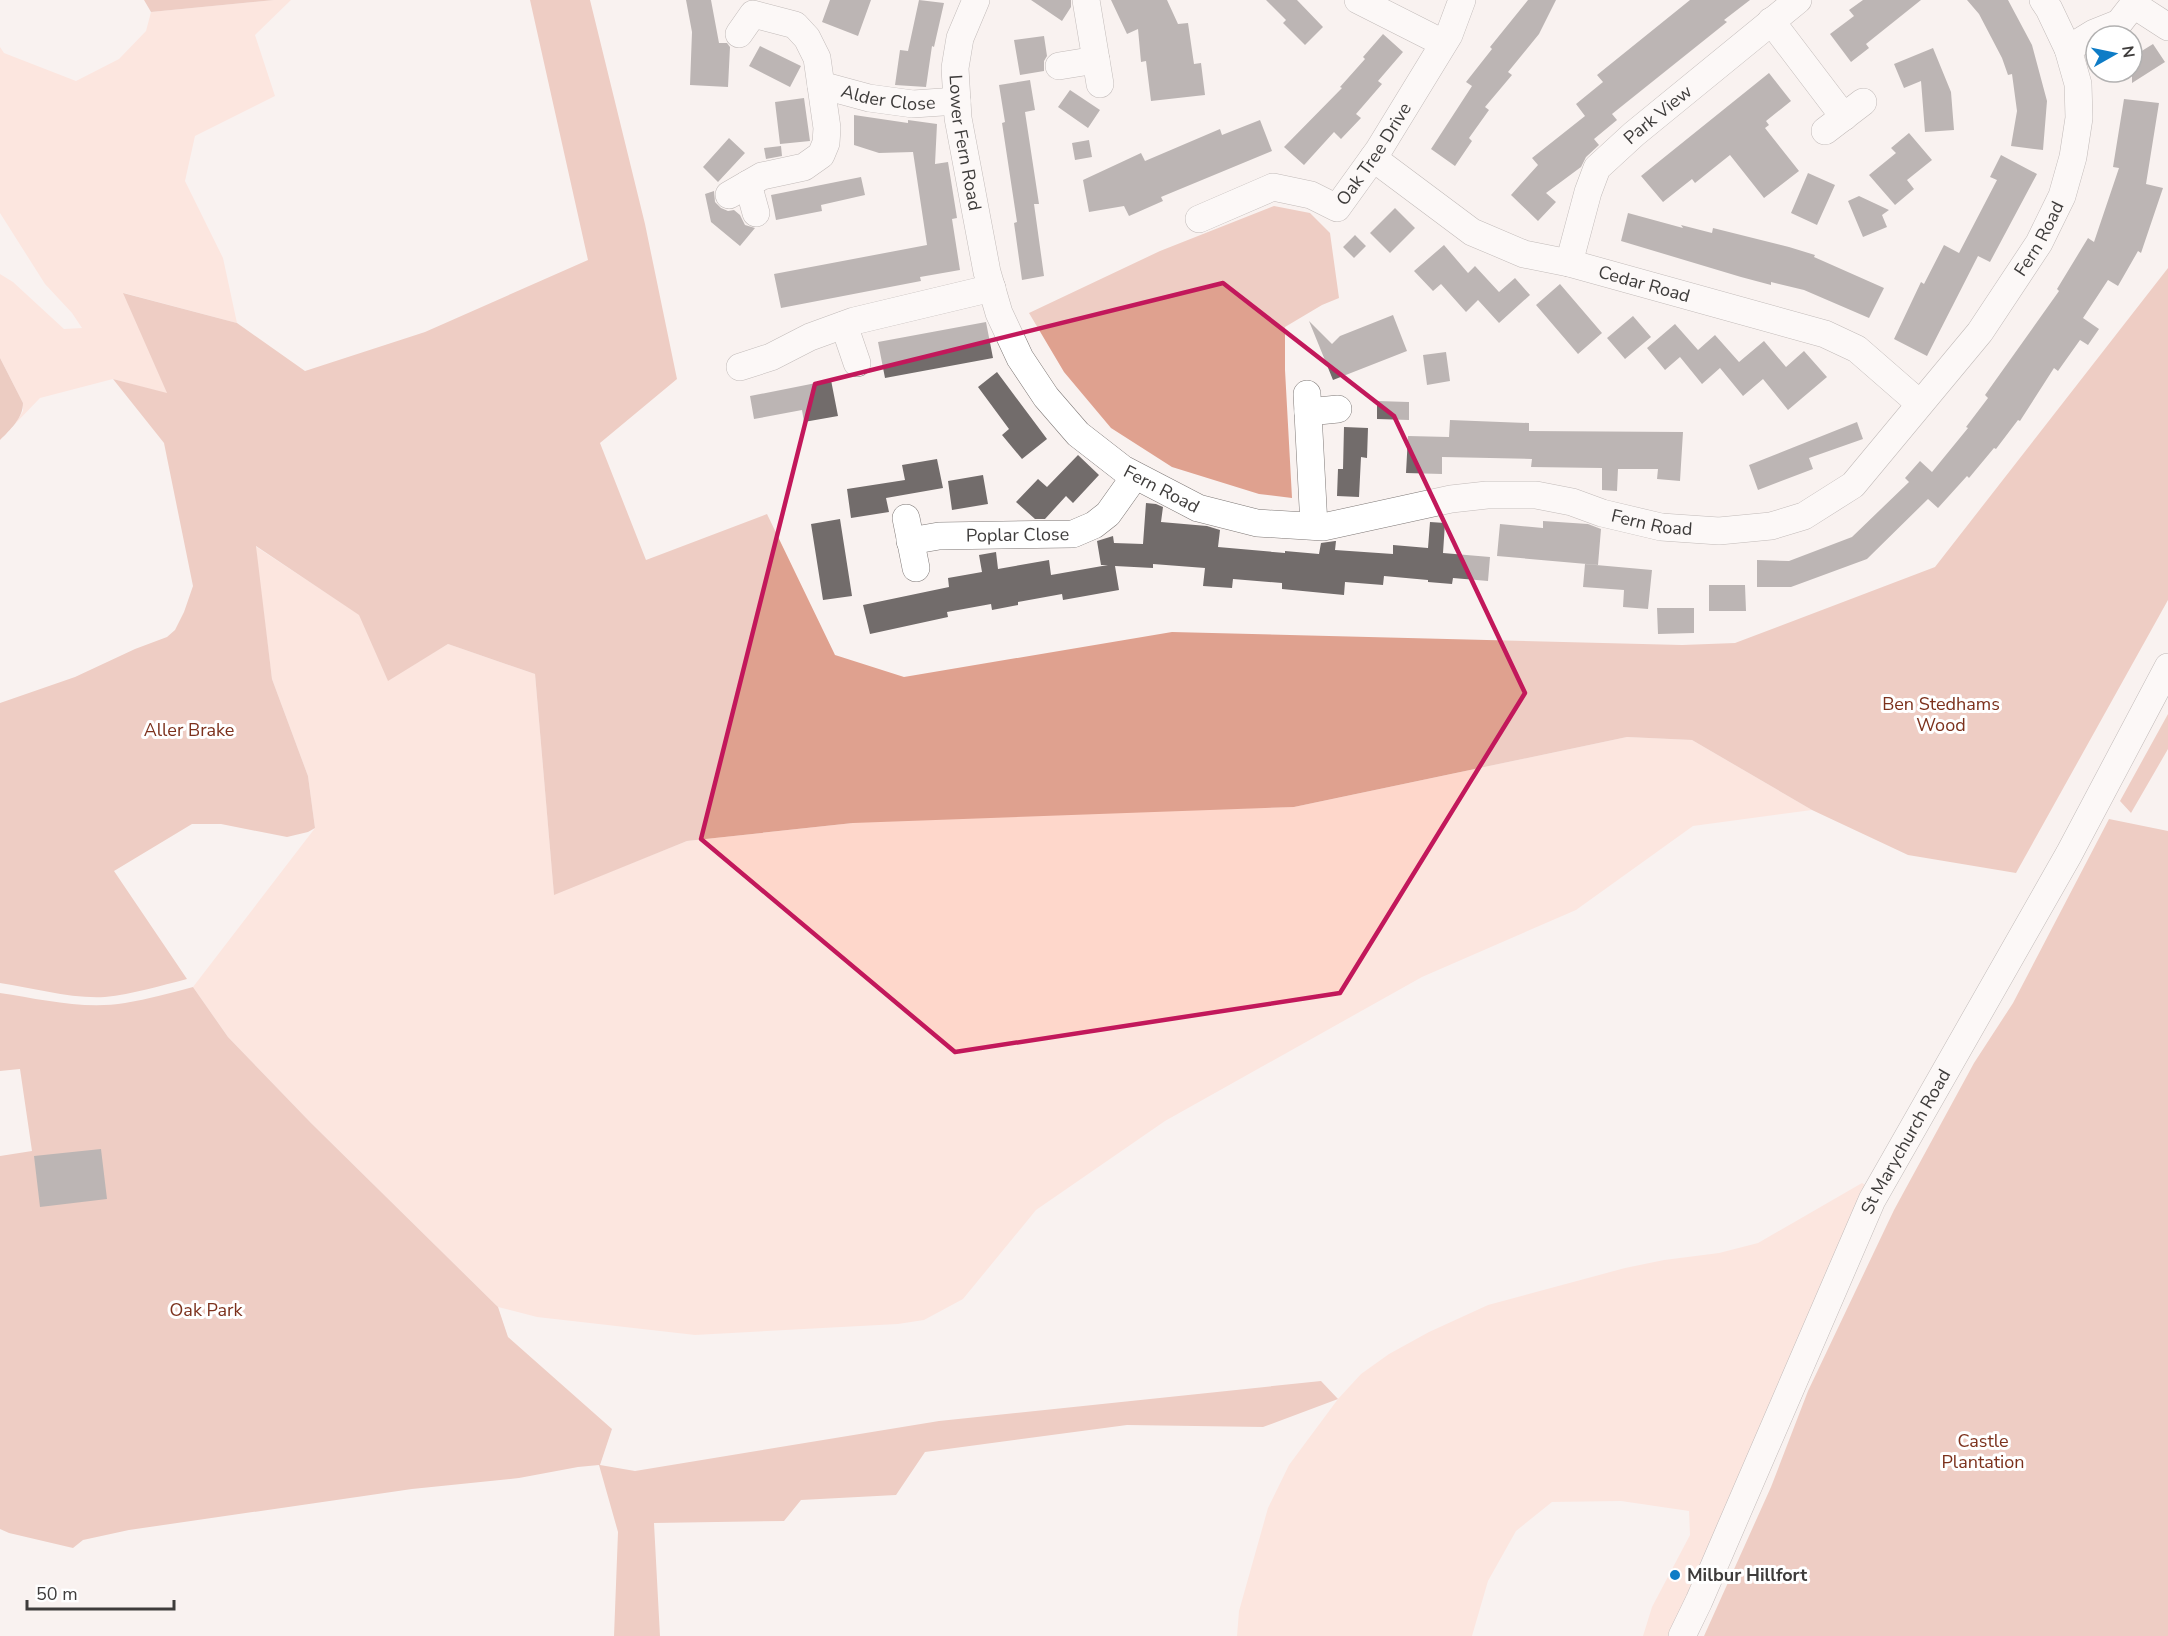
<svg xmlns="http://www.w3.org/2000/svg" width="2168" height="1636" viewBox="0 0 2168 1636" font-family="'Nunito Sans',sans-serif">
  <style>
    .green { fill: #fed7cb }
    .forest { fill: #dfa18f }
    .water { fill: #db9d8b }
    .building { fill: #726c6b }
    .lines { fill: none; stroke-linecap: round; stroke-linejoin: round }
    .minor-casing { stroke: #7e7876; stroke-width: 28 }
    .minor { stroke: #fff; stroke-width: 27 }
    .marked { fill: none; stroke: #c2185b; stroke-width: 4.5; stroke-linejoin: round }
    .poi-dot { fill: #0e7cc6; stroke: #fff; stroke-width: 2 }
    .labels { text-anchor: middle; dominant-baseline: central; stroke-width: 6; stroke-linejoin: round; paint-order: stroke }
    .street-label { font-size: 18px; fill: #3e3c3b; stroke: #fff }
    .park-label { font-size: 18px; fill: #7c311c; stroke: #fff }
    .poi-label { font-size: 18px; font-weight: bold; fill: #3e3c3b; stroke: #fff; text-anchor: start }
  </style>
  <rect width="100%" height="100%" fill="#f9f2f0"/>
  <path class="green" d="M274,0H291L255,35L275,96L195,136L185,181L223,258L237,323L124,293L168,394L113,379L40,398L15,424L23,411V403L0,358V274L13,282L64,329L82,328L72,313L45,284L0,213V47L4,53L76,81L119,59L146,31L151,12Z
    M255,546L360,615L388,680L448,644L535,674L554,894L687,841L853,823L875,817L1294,807L1627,737L1692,740L1812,810L1693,826L1576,910L1422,977L1165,1121L1036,1210L963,1299L924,1320L898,1324L695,1335L537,1317L498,1307L311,1123L228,1037L193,987L315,828L308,776L272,679Z
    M1862,1183L1870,1188L1673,1636H1643L1652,1607L1690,1535L1689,1511L1621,1501L1552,1502L1516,1531L1488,1581L1472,1636H1237L1239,1611L1268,1508L1289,1465L1338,1399L1361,1374L1389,1354L1429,1332L1488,1305L1625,1268L1664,1260L1719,1253L1758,1243Z"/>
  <path class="forest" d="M144,0H274L151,12Z
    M530,0H590L645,224L677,379L600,443L646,560L767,514L835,655L904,677L1172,632L1682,645L1735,643L1935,567L2168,268V600L2016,873L1908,855L1812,810L1692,740L1627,737L1294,807L853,823L687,841L554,895L535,674L448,644L388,681L359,615L256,546L272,679L308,776L315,828L308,832L287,837L221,824H192L114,871L187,979C160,986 133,994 105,997C71,999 34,988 0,983V703L75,677L135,649L167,637L175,630L184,612L193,586L164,443L113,379L167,393L123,293L237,323L305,371L425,332L588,260Z
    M1274,206L1310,213L1330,233L1339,298L1322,305L1285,327V370L1292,498L1259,494L1172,467L1111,428L1064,372L1029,313L1160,251Z
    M2168,714V749L2131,813L2120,801Z
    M2109,819L2168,831V1636H1704L1771,1487L1808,1391L1894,1210L1974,1063L2013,1003Z
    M193,987L228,1037L311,1123L498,1307L508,1337L612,1429L600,1465L635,1471L939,1421L1321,1381L1338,1399L1263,1427L1127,1425L925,1452L896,1495L801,1500L784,1521L654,1523L660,1636H614L618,1532L599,1465L578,1467L519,1478L412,1489L129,1530L83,1540L73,1548L9,1533L0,1529V1156L32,1151L20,1069L0,1071V993C40,999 84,1010 125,1003C148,999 171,993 193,987Z"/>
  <path class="water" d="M0,358L23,403C23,418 10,430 0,440Z"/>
  <path class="building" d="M686,0H711L719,43H727L730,47L728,87L690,85L692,32Z
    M830,0H871L858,36L822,22Z
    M919,0L944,3L934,47L932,46L926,87L895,85L900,50L908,51Z
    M1031,0H1071V7L1062,21Z
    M1111,0H1167L1178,24L1188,23L1194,64L1201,63L1205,95L1151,101L1146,61L1141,62L1138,29L1127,34Z
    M1266,0H1297L1323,27L1305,45L1283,23L1286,20Z
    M1528,0H1556L1539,34L1508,72L1512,75L1485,107L1489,110L1469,138L1472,141L1455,166L1431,149L1472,86L1466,82L1492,49L1490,47Z
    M1690,0H1750L1724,20L1727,22L1612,114L1617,120L1594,139L1599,145L1586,157L1581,167L1546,193L1556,202L1538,221L1511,195L1538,165L1532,158L1585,116L1576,104L1603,82L1597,75Z
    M1863,0H1921L1866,44L1869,48L1851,62L1830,34L1854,16L1849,10Z
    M1967,0H2008L2032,45L2047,101L2043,150L2011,146L2017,111L2012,74L2008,75L2002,58L1979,14Z
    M1383,34L1403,52L1378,81L1382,84L1356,114L1361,118L1341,139L1334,132L1304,165L1284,147L1342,88L1340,87L1365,59L1363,57Z
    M1044,36L1047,56L1044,61V71L1020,75L1014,40Z
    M2153,44L2165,62L2132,83V57Z
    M760,46L801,66L790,87L749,66Z
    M1933,48L1951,92L1954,130L1925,132L1921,81L1904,88L1894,64Z
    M1769,73L1791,101L1766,121L1769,125L1765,128L1799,171L1764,198L1730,155L1695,183L1692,179L1663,202L1641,176Z
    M1030,80L1035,110L1025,112L1039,204H1034L1044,276L1022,280L1014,223L1017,222L1002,123L1005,122L999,85Z
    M1070,90L1100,110L1088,128L1058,107Z
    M804,98L810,141L780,144L775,102Z
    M2124,99L2159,103L2146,184L2163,188L2141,253L2138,251L2118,286L2108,280L2083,318L2099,329L2088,345L2080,340L2058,371L2054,368L2020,421L2018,420L1996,449L1994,448L1969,478L1967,476L1938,508L1928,499L1867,559L1791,587H1757V560L1789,561L1852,537L1909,482L1905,478L1920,461L1932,472L1968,428L1966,427L1988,398L1985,395L2059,291L2057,289L2088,238L2094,242L2119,168L2113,167Z
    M854,115L908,123V120L937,124L935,164L948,162L957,218L952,219L960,270L920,277L921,281L781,308L774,274L927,245L913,152L879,153L854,145Z
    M1260,120L1272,151L1161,197L1163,201L1129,216L1124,206L1089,212L1083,180L1141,153L1145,161L1220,129L1222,135Z
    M1909,133L1932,160L1907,180L1914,189L1895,205L1869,175L1896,153L1891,148Z
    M729,138L745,153L718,182L703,167Z
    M1089,140L1092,157L1075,160L1072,143Z
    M781,146L782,156L766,159L764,148Z
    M2001,155L2037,174L1990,262L1978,256L1927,356L1894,339L1921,282L1924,284L1944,245L1959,253L1997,180L1990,177Z
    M1808,173L1835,185L1817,225L1791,213Z
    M861,177L865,195L821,205L822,211L776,220L771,195Z
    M714,191L715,202L721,208L728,211L734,210L740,215L745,225L755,228L740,246L711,222L705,194Z
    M1859,196L1889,210L1882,215L1887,227L1863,237L1848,201Z
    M1395,208L1415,228L1390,253L1370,233Z
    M1628,213L1683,228L1681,225L1712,233L1713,228L1789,247L1815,255L1814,257L1884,288L1869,318L1804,290L1771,282V285L1741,277L1621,241Z
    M1355,235L1366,246L1354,258L1343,247Z
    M1444,245L1468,273L1475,266L1499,292L1515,278L1530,295L1499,323L1478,300L1466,312L1441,284L1433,291L1414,271Z
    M1560,284L1602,333L1578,354L1536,305Z
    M1393,315L1407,351L1333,380L1309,321L1332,344L1340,336Z
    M1633,316L1651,337L1625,359L1607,338Z
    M986,322L993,358L885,378L878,342Z
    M1675,324L1698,350L1715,335L1739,362L1764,341L1786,367L1804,351L1827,377L1788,410L1763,379L1743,396L1720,368L1702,384L1680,357L1665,370L1647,348Z
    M1446,352L1450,381L1427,385L1423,355Z
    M997,372L1047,439L1022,459L1002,435L1009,429L978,387Z
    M831,380L838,416L804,422L802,410L754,419L750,396Z
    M1377,401L1409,402V420L1377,419Z
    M1450,420L1529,423V431L1683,432L1680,481L1657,479L1658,469H1618L1617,491L1602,490V468L1531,467L1532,459L1442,457V474L1406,473L1408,436L1449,437Z
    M1857,422L1863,439L1809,458L1813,469L1758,490L1749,465Z
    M1344,427L1368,428L1367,458L1361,457L1359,497L1337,496L1338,469H1343Z
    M1078,455L1099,475L1073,503L1066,496L1045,519H1035L1016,502L1038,479L1047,487Z
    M937,459L943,488L886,498L889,512L851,518L847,489L905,480L902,465Z
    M983,475L988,504L952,510L948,481Z
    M1146,503L1156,504L1163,507L1161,522L1207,526L1220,530L1218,547L1285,553V551L1319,554L1321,543L1335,541H1336L1335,550L1393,554V545L1428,548L1430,522L1445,523L1443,553L1490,557L1488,581L1453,578L1452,584L1428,582V580L1384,576L1383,585L1345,582L1344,595L1282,589V583L1233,579L1232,588L1203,586L1205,568L1153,564V568L1115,566L1119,590L1063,600L1062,594L1018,602V605L992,610L991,604L947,612L948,617L870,634L863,605L949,587L948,578L982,572L979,555L996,552L998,569L1049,560L1051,575L1108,565H1101L1097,541L1113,536L1114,543L1143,544Z
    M840,519L852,596L823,600L811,524Z
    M1543,521L1588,524L1601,529L1598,565L1497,556L1500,524L1543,528Z
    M1585,564L1652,570L1648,609L1623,607L1624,590L1583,587Z
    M1709,585H1745L1746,611H1709Z
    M1657,608H1694V633L1658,634Z
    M101,1149L107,1199L40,1207L34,1156Z"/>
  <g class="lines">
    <g class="minor-casing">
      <g id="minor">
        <path id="s1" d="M976,0L960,38L955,68L958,118L987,272L999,313L1020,358L1046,397L1078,434L1123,469L1198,508L1257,523L1323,527L1451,499L1487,495H1536L1572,502L1602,513L1661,527L1719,531L1771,526L1804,516L1853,485L1980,332L2039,243L2062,196L2073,157L2079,118L2078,84L2068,49L2049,9L2043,0"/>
        <path d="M1086,0L1100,84"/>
        <path d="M1358,0L1443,43"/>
        <path d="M2134,5L2168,27"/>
        <path d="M1771,21L1844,117"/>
        <path d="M2068,49L2094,33L2119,23L2137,0"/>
        <path d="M1059,66L1096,60"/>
        <path id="s2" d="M821,85L869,98L913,104L957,101"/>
        <path d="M1825,131L1863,102"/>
        <path id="s3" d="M1373,158L1472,232L1524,254L1569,263L1825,334L1857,349L1919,403"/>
        <path d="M748,184L756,213"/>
        <path d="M729,195L762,176L804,167L821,155L826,143L827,128L817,58L807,38L795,25L753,14L739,34"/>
        <path id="s4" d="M1199,219L1273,187L1311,195L1337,208L1378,151L1449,35L1462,0"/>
        <path id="s5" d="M1569,263L1588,192L1597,168L1634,134L1798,0"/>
        <path d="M844,325L857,363"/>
        <path d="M740,367L771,357L810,337L854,321L992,288"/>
        <path d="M1307,394L1314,526"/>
        <path d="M1308,412L1338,409"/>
        <path d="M906,518L916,568"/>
        <path id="s6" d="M910,541L939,536L1073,534L1094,525L1108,514L1135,476"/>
        <path id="s7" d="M1682,1636L1699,1601L1872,1200L2069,854L2168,667"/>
      </g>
    </g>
    <use href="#minor" class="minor"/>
  </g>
  <path d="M0 0H2168V1636H0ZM1223,283L1394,416L1525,693L1340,993L955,1052L701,839L815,384Z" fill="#f9f2f0" fill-opacity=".55" fill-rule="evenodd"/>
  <path class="marked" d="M1223,283L1394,416L1525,693L1340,993L955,1052L701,839L815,384Z"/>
  <circle class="poi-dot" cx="1675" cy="1575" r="6"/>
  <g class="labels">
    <g class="street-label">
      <text stroke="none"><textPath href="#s2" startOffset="69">Alder Close</textPath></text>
      <text stroke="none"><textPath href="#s5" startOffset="180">Park View</textPath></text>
      <text stroke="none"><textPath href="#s1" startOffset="147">Lower Fern Road</textPath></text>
      <text stroke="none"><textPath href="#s4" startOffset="214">Oak Tree Drive</textPath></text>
      <text stroke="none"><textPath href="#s1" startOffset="1593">Fern Road</textPath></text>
      <text stroke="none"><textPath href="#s3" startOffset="304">Cedar Road</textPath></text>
      <text stroke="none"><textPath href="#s1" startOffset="567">Fern Road</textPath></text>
      <text stroke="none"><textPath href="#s1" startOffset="1071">Fern Road</textPath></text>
      <text stroke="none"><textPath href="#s6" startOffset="108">Poplar Close</textPath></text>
      <text stroke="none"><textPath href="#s7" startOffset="543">St Marychurch Road</textPath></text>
    </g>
    <g class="park-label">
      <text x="1941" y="704">Ben Stedhams<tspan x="1941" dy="21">Wood</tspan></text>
      <text x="189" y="730">Aller Brake</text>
      <text x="206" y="1310">Oak Park</text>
      <text x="1983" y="1441">Castle<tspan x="1983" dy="21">Plantation</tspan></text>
    </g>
    <g class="poi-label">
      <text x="1687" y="1575">Milbur Hillfort</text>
    </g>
  </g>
  <g transform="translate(2114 54) rotate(81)"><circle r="28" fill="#ffffff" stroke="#b2b1b1" stroke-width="1.5"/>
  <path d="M0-4.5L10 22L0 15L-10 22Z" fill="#0e7cc6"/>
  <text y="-9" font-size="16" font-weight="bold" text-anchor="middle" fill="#3e3c3b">N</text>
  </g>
  <path d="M27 1600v9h147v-9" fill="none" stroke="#3e3c3b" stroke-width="3"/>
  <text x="36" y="1600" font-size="18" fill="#3e3c3b" stroke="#ffffff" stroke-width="4.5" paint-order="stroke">50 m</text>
</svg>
